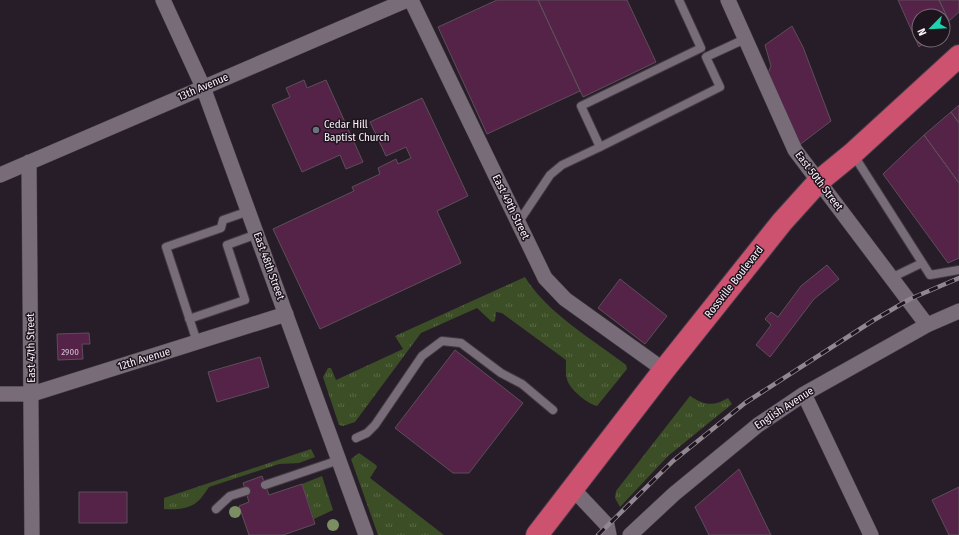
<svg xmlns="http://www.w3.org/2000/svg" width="959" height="535" viewBox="0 0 959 535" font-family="'Fira Sans Condensed',sans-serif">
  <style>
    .grass { fill: url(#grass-tufts) }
    .building { fill: #552248; stroke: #5d4f58 }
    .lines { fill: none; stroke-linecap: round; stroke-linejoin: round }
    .lane-casing { stroke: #433b44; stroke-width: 10 }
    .street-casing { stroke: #433b44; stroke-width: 16 }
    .highway-casing { stroke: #433b44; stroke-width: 24 }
    .lane { stroke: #786c79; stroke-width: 8 }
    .street { stroke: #786c79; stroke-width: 15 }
    .highway { stroke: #cc526f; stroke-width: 22 }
    .rail-casing { stroke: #908790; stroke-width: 4.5 }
    .rail { stroke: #1e141e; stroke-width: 3; stroke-dasharray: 9; stroke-linecap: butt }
    .tree { fill: #7b8d62 }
    .worship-dot { fill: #6b7280; stroke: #1e141e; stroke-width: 1.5 }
    .labels { text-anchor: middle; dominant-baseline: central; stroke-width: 3; stroke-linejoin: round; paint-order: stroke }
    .number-label { font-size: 9px; fill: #d0becd }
    .street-label { font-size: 11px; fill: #f9f2f9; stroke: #1e141e }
    .poi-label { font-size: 11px; fill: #f9f2f9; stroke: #1e141e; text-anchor: start }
  </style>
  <defs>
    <pattern id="grass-tufts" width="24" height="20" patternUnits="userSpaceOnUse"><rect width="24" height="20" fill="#3c4e26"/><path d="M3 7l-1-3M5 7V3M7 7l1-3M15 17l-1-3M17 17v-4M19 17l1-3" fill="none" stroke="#596846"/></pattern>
  </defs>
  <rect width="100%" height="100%" fill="#271d28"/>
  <path class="grass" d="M525,277C547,313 592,339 626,365L627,369L597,406C588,404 572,391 568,382C565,375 566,368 566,360L502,313L496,312L495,321L492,322L477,308L421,333L355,422L343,426L339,425L323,377L328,368H331L336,380L403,349L395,336Z
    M690,396C704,405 713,407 728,398L732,404L668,456L620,507L615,498L616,491Z
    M311,449L315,457L299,463L279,464L209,487C205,492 202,498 197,502C189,509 175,510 164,509V498Z
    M359,453L376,465L377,467L370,478L444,535H378L351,459Z
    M322,476L333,510L314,519L302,484Z"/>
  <path class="building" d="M497,0H538L580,91L487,134L438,27Z
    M538,0H627L656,62L583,97Z
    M898,0H939L949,21L943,26V16H919V40H927L919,47Z
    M939,0H959V12L949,21Z
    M792,26L803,47L831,121L798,146L768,73L771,66L765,45Z
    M304,80L307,88L326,80L363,162L346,169L340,155L302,172L272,105L290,97L286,88Z
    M422,98L468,196L437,211L461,263L320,329L273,229L354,191L352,187L380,174L378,168L396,159L398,164L411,158L406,147L386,156L370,122Z
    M959,105V123L951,112Z
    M951,112L959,123V183L924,135Z
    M924,135L959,183V258L948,263L883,174Z
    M827,265L839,279L814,299L770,357L756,345L771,325L765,319L771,312L778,317L801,286Z
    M620,279L667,316L645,344L598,308Z
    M89,333L90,344H82L83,359L58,360L57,334Z
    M455,350L523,403L469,473H453L395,428Z
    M260,357L269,387L217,402L208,372Z
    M739,469L771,535H709L695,507Z
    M262,476L269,495L302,484L315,524L283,535H249L239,506L249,502L243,483Z
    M959,487V535H949L932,500Z
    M79,492H127V523H79Z"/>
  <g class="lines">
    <g class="lane-casing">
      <path id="lane" d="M679,0L701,48L581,106L600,147L720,87L706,57L745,39
        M853,154L930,275L959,270
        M518,223L550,175L562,165L600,147
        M893,277L922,263
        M189,319L245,300L227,245L257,234
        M197,342L166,247L221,228L223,220L249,211
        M356,438L367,433L375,425L422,356L442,341L461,343L501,373L522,384L553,410
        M265,485L339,460
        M216,509L230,496L246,491"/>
    </g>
    <g class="street-casing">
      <path id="street" d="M163,0L203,87L366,535
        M411,0L545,278L565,299L664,370
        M728,0L795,150L927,325
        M29,162L32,535
        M0,175L407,0
        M0,394H32L286,314
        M804,394L871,535
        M573,489L607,525L609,535
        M630,535L674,494L758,425L804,394L927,325L959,311"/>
    </g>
    <g class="highway-casing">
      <path id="highway" d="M537,535L664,370L782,222L819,181L852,154L959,56"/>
    </g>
    <use href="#lane" class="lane"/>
    <use href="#street" class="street"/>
    <use href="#highway" class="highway"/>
    <g class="rail-casing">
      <path id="rail" d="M598,535L673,461L745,403L874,320L910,299L959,278"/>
    </g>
    <use href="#rail" class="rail"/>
  </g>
  <g class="tree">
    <circle cx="235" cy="512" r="6"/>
    <circle cx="333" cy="525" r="6"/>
  </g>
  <circle class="worship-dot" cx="316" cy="130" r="4"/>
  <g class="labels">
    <g class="number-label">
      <text x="70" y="352">2900</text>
    </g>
    <g class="street-label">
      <text transform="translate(203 87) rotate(-23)">13th Avenue</text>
      <text transform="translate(819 181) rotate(53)">East 50th Street</text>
      <text transform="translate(511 207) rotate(64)">East 49th Street</text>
      <text transform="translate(269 266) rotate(70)">East 48th Street</text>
      <text transform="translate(734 282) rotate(-52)">Rossville Boulevard</text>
      <text transform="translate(31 348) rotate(-91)">East 47th Street</text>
      <text transform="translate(144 359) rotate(-17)">12th Avenue</text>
      <text transform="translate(784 408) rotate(-33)">English Avenue</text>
    </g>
    <g class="poi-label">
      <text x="324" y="124">Cedar Hill<tspan x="324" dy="13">Baptist Church</tspan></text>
    </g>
  </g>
  <g transform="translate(931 28) rotate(246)"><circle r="19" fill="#1e141e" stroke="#766d76"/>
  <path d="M0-3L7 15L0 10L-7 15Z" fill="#1bd5b1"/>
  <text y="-6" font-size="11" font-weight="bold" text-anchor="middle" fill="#f9f2f9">N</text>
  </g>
</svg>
